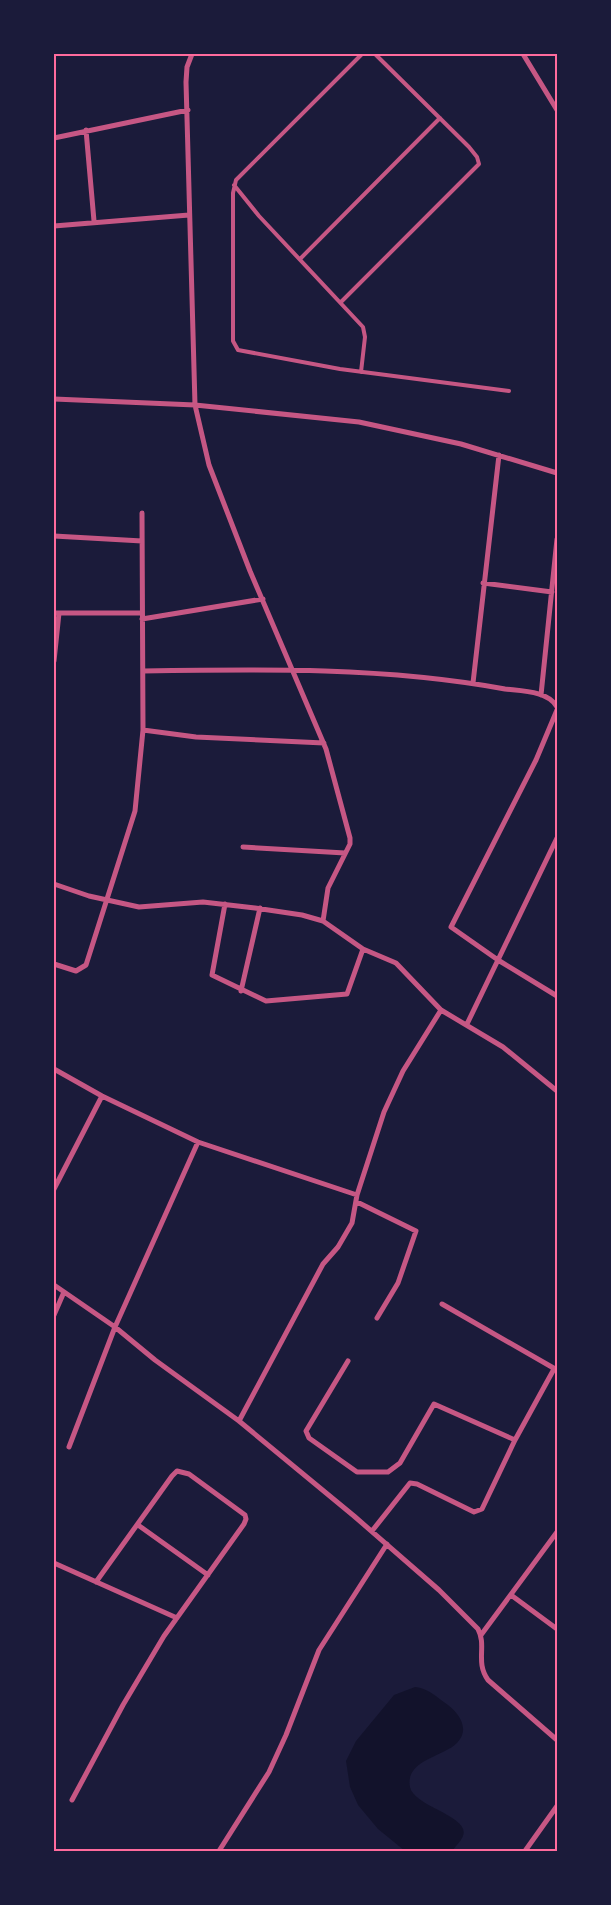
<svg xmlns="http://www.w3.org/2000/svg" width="611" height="1905" viewBox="0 0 611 1905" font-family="'Golos Text',sans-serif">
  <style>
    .water { fill: #12122b }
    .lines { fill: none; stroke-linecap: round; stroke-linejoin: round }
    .service { stroke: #c65784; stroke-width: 4 }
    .minor { stroke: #c65784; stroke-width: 5 }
    .neatline { fill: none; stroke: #ff6b9d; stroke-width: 2 }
  </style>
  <rect width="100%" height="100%" fill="#1b1b3a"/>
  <path class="water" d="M415,1687C428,1688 438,1698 448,1705C460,1714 470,1730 457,1743C443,1757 405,1760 410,1787C414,1807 471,1816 463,1836C461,1841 455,1847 452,1851H405L378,1829L358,1805L350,1787L346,1761L356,1741L394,1695Z"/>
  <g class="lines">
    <path class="service" d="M362,54L236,180L233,193V341L238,350L340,369L509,391
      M234,185L259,216L363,327L365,337L361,372
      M300,259L440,118
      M341,302L479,164L477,157L469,147L375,54"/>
    <path class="minor" d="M192,54L187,67L186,82L195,405L209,465L250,571L326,749L350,838V844L328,888L323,921
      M523,54L557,110
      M86,130L94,221
      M54,138L188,110
      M54,226L189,215
      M54,399L195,405L359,422L461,444L557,473
      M54,536L142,541
      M483,583L552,592
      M54,613H142
      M142,619L263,599
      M54,661L59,613
      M143,671C264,669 386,667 505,689C521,691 549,691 557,707
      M473,683L499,455
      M541,695L557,539
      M557,710L536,760L451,927L498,960L557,996
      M143,730L196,737L324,743
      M243,847L345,853
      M54,884L89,896L139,907L203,902L255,908L302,915L323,921L363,949L396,963L441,1010L503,1047L557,1091
      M225,904L212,975L266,1001L347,994L363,949
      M54,964L76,971L86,965L135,811L143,730L142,513
      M241,991L260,908
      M467,1024L557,838
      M54,1069L102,1096L198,1142L357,1195
      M54,1189L102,1096
      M357,1202L416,1231L398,1283L377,1318
      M54,1285L115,1327L155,1360L239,1421L354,1516L439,1590L478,1629C487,1646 475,1662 488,1680L557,1740
      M442,1304L557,1370
      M54,1315L64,1292
      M348,1361L306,1431L309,1438L357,1472H388L400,1463L434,1404L515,1440
      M239,1421L323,1264L338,1247L352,1223L357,1195L384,1112L403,1071L441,1010
      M69,1447L115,1327L198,1142
      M138,1525L208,1575
      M372,1531L410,1483L417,1484L474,1512L482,1509L515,1440L554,1369
      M54,1563L177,1618
      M511,1595L557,1629
      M481,1635L557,1532
      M72,1800L123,1705L164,1636L244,1524L246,1519L245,1515L189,1474L177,1471L172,1476L96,1582
      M219,1851L269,1772L286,1735L319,1650L387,1544
      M525,1851L557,1806"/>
  </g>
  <rect width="611" height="1905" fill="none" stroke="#1b1b3a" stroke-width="110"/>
  <rect x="55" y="55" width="501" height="1795" class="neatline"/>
</svg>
